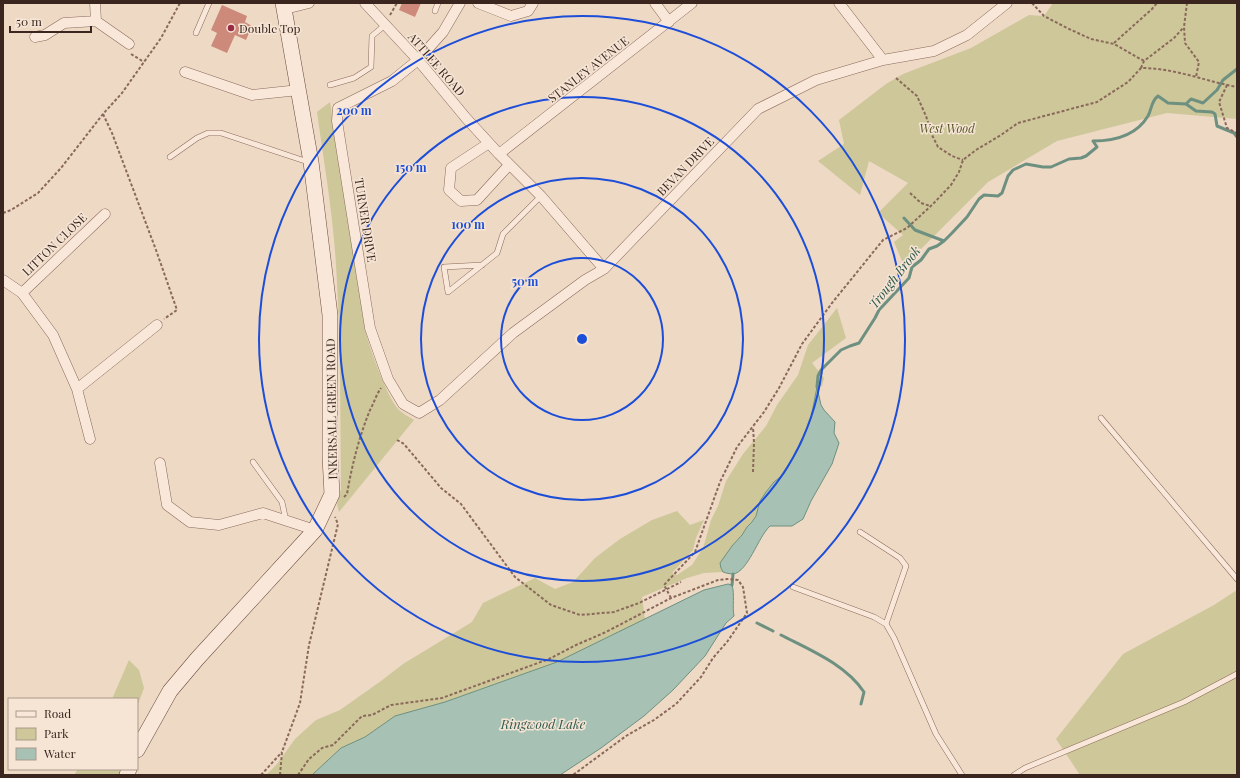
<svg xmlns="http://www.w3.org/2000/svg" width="1240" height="778" viewBox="0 0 1240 778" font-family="'Playfair Display',serif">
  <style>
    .green { fill: #cdc799 }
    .water { fill: #a7c2b4; stroke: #6d9080 }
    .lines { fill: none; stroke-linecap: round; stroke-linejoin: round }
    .stream { stroke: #6d9080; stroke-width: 3 }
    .building { fill: #cd8a7b }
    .lane-casing { stroke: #8a695b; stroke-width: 6 }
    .street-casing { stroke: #8a695b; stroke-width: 11 }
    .secondary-casing { stroke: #6b4b3e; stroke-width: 16 }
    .path { stroke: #8a695b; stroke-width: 2; stroke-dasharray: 3 2; stroke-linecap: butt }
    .lane { stroke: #f9e8d9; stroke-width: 5 }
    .street { stroke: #f9e8d9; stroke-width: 10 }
    .secondary { stroke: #f9e8d9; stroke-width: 15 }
    .ring { fill: none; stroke: #1d4ed8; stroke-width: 2 }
    .poi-dot { fill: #992b44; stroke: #f6e5d5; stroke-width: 1.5 }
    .labels { text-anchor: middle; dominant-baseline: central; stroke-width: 3; stroke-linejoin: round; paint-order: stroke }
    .poi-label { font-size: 12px; fill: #3a261f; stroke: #f6e5d5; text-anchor: start }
    .street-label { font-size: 12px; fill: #3a261f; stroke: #f6e5d5 }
    .park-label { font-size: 12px; font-style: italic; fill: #555625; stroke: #f6e5d5 }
    .water-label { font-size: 13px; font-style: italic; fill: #2e594d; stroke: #f6e5d5 }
    .centre { fill: #1d4ed8; stroke: #f6e5d5; stroke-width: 2 }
    .ring-label { font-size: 12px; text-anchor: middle; font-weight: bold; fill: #1d4ed8; stroke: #f6e5d5; stroke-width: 3; stroke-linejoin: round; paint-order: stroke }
  </style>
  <rect width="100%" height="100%" fill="#eed9c5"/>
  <path class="green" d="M1053,3H1237V119L1167,113L1057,141L988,182L920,250L909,263L902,261L894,242L903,235L878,213L908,183L869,161L860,195L818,161L844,144L839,120L886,84L903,74L971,48L1029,15L1044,16Z
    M330,102L365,330C370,349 386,395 398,409C402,413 409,417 414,420L339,512L337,504L341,489C340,415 341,340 336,265C333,214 324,163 317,112Z
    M837,308L846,338L812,363L824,378L822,386L817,387L811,418L801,444L784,474L774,482L766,492L760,501L756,516L752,522L727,553L721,568L723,572L704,573L687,578L642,597L645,619L557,662L445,702L395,716L365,737L341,748L312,775H266L277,764L295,739L316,720L340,710L381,681L403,664L472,622L483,603L535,578L555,589L573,582L595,558L620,539L652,520L677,511L690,525L704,520L696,538L693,550L672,573L677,575L692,565L703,548L711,520L718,506L726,481L743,454L766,426L777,405L798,375L808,345Z
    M1237,590V774L1235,775H1080L1056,739L1123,654L1214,605Z
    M129,660L139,670L144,688L137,707V699H112Z
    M78,769H121L119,775H74Z"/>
  <path class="water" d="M817,387L821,405L824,410L835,422L834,433L839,443L832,464L811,501L803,519L792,526H770C758,537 748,572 733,574C730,574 726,573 723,572L721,568L720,563L732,546L742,535L747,527L752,522L756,516L760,501L766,492L774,482L784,474L801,444L811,418Z
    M728,584L732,585C735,595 732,606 734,616L726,623L705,656L673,690L644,716L601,748L560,775H312L341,748L365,737L395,716L445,702L557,662L704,590Z"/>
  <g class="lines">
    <path class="stream" d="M1186,104L1191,99L1203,103L1217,90L1223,80L1237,69
      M904,218L915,230L944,241
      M817,387L818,376L821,370L841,350L850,346L859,343L875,318L879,310L909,278L912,267L921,260L929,249L937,246L944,241L952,233L967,217L979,199L984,195L998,196L1002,193L1008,176L1013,170L1026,164L1043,167H1051L1069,159L1081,158L1086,156L1097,147L1093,141C1115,141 1136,136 1148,116C1152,109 1151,101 1158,96L1168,103L1186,104L1196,111L1212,112L1215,114L1217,126L1234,133L1237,137
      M732,585L733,574
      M757,623L773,631
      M781,635C810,650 845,664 864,692L861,704"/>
  </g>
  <path class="building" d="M402,3H421L415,17L399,10Z
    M222,5L247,16L245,22L252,26L246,40L235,35L227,53L211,46L217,33L211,30Z"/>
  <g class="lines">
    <g class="lane-casing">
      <path id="lane" d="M435,11L438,3
        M196,33L209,3
        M330,85L354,78L371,67L372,36L385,25
        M170,157L197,138L208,133H221L308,162
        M482,265L444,267L448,292L497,253L503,234L541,196
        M1101,418L1237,579
        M253,462L282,502L286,521
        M860,532L900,558L906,566L886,624
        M793,587L874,617L886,624L894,638L936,734L962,775
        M1014,775L1025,768L1184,702L1237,674"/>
    </g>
    <g class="street-casing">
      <path id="street" d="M365,3L418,60L466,118L499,154L541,196L604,269
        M460,3L443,32L418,60L392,81L338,108L337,121L370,328L388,379L403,404L419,413L440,400L513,333L585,280L604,269L758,109L816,80L883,60L934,51L967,35L1007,3
        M478,3L511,16L528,11L533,3
        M655,3L669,22
        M839,3L883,60
        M285,9L309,3
        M96,21L129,44
        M35,37L45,35L64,23L96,21L95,3
        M185,72L252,95L299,90
        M489,143L451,168L449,190L461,201L477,200L509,165
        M499,154L692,3
        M3,280L22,293L53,335L77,389L90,439
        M22,293L105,214
        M77,389L157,325
        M160,463L167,505L190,522L219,525L263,513L315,530"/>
    </g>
    <g class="secondary-casing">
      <path id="secondary" d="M137,750L170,691L197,659L315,530L332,494L330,457V315L311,162L283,3
        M127,775L129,769"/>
    </g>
    <path class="path" d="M1032,3L1044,16L1067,28L1091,39L1114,44L1144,61
      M1187,3L1184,27L1185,43L1199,62L1196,77
      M390,15L397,3
      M1114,43L1152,9L1157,3
      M131,54L144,62
      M1141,68L1144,61L1174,38L1183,28
      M896,78L917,96L926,116L932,135L938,147L952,156L963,160
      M1227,85L1219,102L1227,128L1237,133
      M103,114L112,133L156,250L177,310L164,319
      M910,193L921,203L930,206
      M3,213L11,210L38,193L61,168L103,114L122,93L161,38L180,3
      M397,440L404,444L441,488L461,504L515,577L551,605L580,615L614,612L639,603L681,582
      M753,472L754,443L753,427
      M344,497L347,494C352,465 359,437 370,410C374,403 376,395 381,388
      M671,598L664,585L695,552L720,482L737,447L764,412L779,388L802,344L832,303L883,240L907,228L933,204L951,185L959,172L963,160L976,150L1001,135L1018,123L1097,102L1128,82L1141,68C1174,68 1205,81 1237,87
      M261,775L282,752
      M280,775L282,752L300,703L309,645L338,524L335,517
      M298,775L309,759L322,748L333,745L362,716L372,715L391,705L442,698L549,659L576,645L606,632L671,598L718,580L727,579L738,580L743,587L747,613L727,642L713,658L701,677L676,704L654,720L626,736L573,775"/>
    <use href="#lane" class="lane"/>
    <use href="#street" class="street"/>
    <use href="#secondary" class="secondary"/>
  </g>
  <g class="ring">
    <circle cx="582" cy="339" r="81"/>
    <circle cx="582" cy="339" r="161"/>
    <circle cx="582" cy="339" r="242"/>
    <circle cx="582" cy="339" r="323"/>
  </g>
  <circle class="poi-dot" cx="231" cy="28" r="4"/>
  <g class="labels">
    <g class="poi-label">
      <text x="239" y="28">Double Top</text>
    </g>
    <g class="street-label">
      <text transform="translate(437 64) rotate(49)">ATTLEE ROAD</text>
      <text transform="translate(588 69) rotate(-38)">STANLEY AVENUE</text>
      <text transform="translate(685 166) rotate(-46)">BEVAN DRIVE</text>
      <text transform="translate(366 220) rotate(81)">TURNER DRIVE</text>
      <text transform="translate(54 244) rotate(-44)">LITTON CLOSE</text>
      <text transform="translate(331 409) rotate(-91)">INKERSALL GREEN ROAD</text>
    </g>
    <g class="park-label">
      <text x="947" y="128">West Wood</text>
    </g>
    <g class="water-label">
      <text transform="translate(894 277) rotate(-52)">Trough Brook</text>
      <text x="543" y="723">Ringwood Lake</text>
    </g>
  </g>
  <circle cx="582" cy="339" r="6" class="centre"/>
  <g class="ring-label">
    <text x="354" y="115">200 m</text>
    <text x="411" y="172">150 m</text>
    <text x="468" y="229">100 m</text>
    <text x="525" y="286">50 m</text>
  </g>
  <rect width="1240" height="778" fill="none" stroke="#3a261f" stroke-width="8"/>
  <rect x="8" y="698" width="130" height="72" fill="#f6e5d5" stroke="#ab998c"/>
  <rect x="16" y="711" width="20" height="6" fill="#f9e8d9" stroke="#ab998c"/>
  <text x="44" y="718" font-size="12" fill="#3a261f">Road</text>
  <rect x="16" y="728" width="20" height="12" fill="#cdc799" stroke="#ab998c"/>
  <text x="44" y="738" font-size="12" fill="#3a261f">Park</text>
  <rect x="16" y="748" width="20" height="12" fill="#a7c2b4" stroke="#ab998c"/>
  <text x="44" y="758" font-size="12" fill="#3a261f">Water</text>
  <path d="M10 26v6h81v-6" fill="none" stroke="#3a261f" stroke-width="2"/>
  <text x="16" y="26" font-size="12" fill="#3a261f" stroke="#f6e5d5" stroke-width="3" paint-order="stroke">50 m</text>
</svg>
